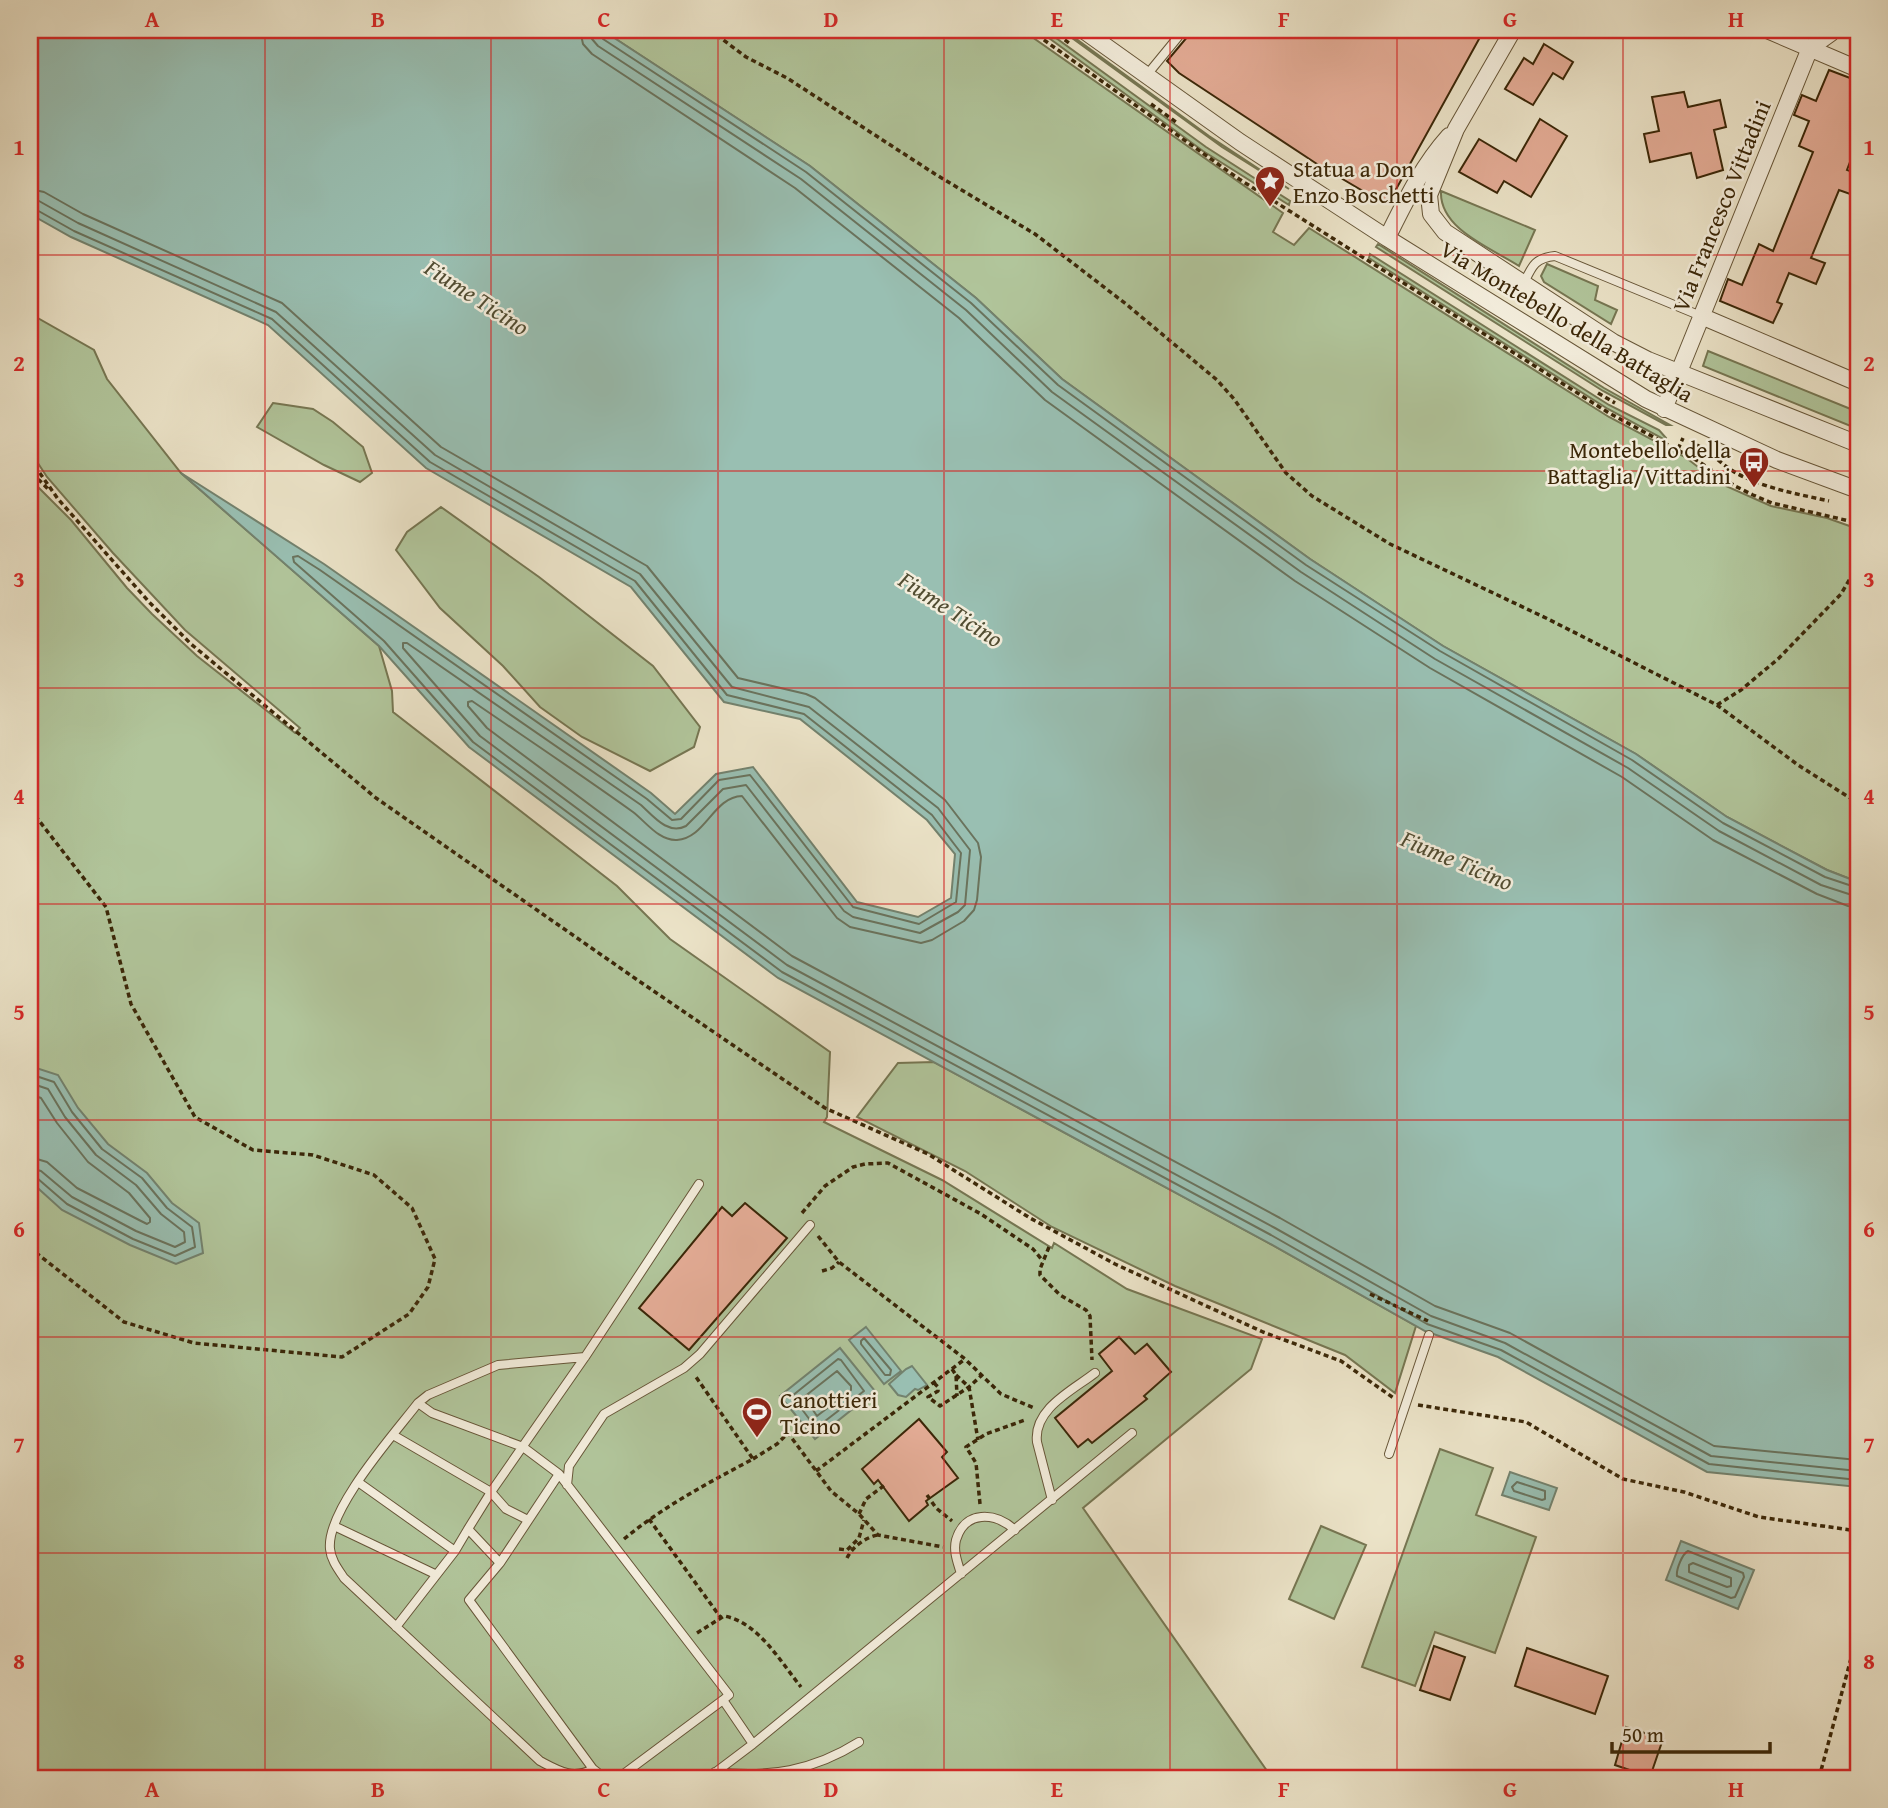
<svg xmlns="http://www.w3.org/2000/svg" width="1888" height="1808" viewBox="0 0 1888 1808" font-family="'Gentium Book Plus',serif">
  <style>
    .green { fill: #b1c59b; stroke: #767652; stroke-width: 2 }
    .water { fill: #99bfb2; stroke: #73826e; stroke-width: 2 }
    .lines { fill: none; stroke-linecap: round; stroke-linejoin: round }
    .shore { stroke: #6a735d; stroke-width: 2 }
    .building { fill: #e4ac96; stroke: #3b2708; stroke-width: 2 }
    .lane-casing { stroke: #675638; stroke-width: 10 }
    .street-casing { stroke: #675638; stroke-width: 18 }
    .path { stroke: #3b2708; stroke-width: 3.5; stroke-dasharray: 5 3.5; stroke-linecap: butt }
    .lane { stroke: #f3eddc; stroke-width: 8 }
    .street { stroke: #f3eddc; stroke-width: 16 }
    .grid { fill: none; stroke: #d62828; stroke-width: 2; stroke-opacity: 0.55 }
    .labels { text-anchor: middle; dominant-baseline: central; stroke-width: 5; stroke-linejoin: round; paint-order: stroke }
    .poi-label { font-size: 23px; fill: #3b2708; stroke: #f3eddc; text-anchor: start }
    .street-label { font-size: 23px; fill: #3b2708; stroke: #f3eddc }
    .water-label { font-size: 24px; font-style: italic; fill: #524d32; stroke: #f3eddc }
    .neatline { fill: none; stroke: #d62828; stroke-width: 2.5 }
    .grid-label { font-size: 23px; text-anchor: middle; font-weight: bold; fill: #d62828 }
  </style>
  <rect width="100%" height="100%" fill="#ece4c9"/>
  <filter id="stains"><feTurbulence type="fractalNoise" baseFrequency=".00286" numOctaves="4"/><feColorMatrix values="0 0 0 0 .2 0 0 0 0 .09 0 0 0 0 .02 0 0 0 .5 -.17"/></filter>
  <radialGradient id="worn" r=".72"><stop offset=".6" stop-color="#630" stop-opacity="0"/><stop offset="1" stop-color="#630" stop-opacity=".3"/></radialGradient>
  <path class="green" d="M602,30H1022L1283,213L1273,232L1294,245L1309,228L1609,417L1685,457L1719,483L1771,506L1827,518L1858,529V882L1827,870L1727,817L1636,754L1443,646L1310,559L1062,379L976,298L810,166Z
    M1038,30H1045L1206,147L1290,201L1289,205L1203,151Z
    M1061,30H1064L1209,136L1289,189L1222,147Z
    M1441,191L1535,230L1519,266C1491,248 1439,229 1441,191Z
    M1378,244L1604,388L1670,425H1666L1603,391L1376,247Z
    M1370,254L1609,405L1659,430L1666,438L1665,440L1608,409L1372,260L1369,258Z
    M1547,264L1598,286L1595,300L1617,310L1611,324L1544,282L1541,276Z
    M30,310L36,317L94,350L107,379L181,473L379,646L392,691L393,712L617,886L670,939L830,1052L827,1117L824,1122L942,1180L1052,1248L1054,1243L1127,1289L1262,1339L1251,1369L1083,1508L1272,1778H30V479L71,520L127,588L152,614L197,656L295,733L300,728L185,630L113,553L47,477L30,451Z
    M1708,351L1858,412V429L1703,366Z
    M273,403L313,409L333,422L363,447L372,473L360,482L324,465L257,427Z
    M441,507L539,577L653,666L700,727L694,747L650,771L582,737L540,707L503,666L440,608L396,550L407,532Z
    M934,1062L1267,1242L1416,1326L1395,1393L1345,1355L1175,1286L1052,1227L965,1171L857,1117L898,1063Z
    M1440,1449L1493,1468L1476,1515L1536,1537L1495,1653L1435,1632L1415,1686L1362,1667Z
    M1321,1526L1366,1545L1334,1619L1289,1599Z"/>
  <path class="water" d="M30,30H602L810,166L976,298L1062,379L1310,559L1443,646L1636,754L1727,817L1827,870L1858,882V1487L1707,1472L1498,1357L1425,1331L1267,1242L778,978L469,747L379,646L181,473L324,564L651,793L675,814L716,774L753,767L857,902L918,917L951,898L955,854L927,820L800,719L724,702L631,587L426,468L268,325L71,237L30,214Z
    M30,1066L58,1075L78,1108L108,1144L147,1173L172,1203L199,1223L203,1253L176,1264L130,1245L62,1210L30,1181Z
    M866,1327L901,1371L884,1384L849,1340Z
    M840,1348L875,1391L815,1439L780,1396Z
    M912,1366L927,1385L918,1390L915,1389L906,1397L898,1395L889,1384L906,1369Z
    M1510,1472L1557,1488L1549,1510L1502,1495Z
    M1681,1541L1754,1570L1738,1609L1666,1580Z"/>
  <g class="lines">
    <path class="shore" d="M580,30L583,44L592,54L795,188L959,318L1045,400L1295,581L1430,668L1622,777L1713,840L1817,894L1848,906L1858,907
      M591,30L592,39L598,46L801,179L966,310L1052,392L1301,572L1435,659L1628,768L1719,831L1821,885L1858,897
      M600,30L603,39L806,172L971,303L1058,385L1306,565L1440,651L1632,760L1723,823L1825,877L1858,888
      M30,189L44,192L83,214L282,303L441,447L647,566L738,678L806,694L815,698L945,800L978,843L981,857L977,900L974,910L964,921L932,940L921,943L850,927L837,918L742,796C713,797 706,838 677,840C659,841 646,822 633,812C580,774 526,738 472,701L468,702V706L487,728L792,956L1280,1218L1435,1306L1510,1333L1714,1446L1858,1460
      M30,199L39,201L78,223L276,312L435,455L640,574L732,687L809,707L938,808L970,850L965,905L958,912L920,933L853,917L844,911L746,785L723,789L686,826C668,835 654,817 641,805L407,643H403V648L480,736L787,965L1275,1228L1431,1316L1505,1343L1711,1456L1858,1471
      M30,208L35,209L74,231L272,319L430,462L635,581L727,695L804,714L932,815L961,853L956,902L919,924L853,907L750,775L719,780L681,819L672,820L647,799L320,570L298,556L293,557L294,562L384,641L473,742L782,972L1271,1235L1427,1324L1501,1350L1709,1464L1858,1480
      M30,1074L54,1082L72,1112L102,1149L142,1178L167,1208L192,1227L195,1247L175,1256L133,1239L67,1204L37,1178L30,1177
      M30,1083L48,1089L65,1117L96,1155L136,1185L161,1214L184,1232L185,1242L175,1247L136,1231L72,1197L41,1171L30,1168
      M30,1094L41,1098L57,1123L88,1162L129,1193L150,1218V1222L147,1224L141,1221L77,1188L47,1162L30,1157
      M864,1338L891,1370L890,1375H885L861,1344V1341Z
      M838,1359L841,1360L864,1391L816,1428L792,1396Z
      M837,1371L851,1386V1390L817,1416L804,1397Z
      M1517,1482L1545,1491V1499L1542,1500L1514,1491L1512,1487Z
      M1688,1551L1743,1573L1744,1577L1735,1597L1731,1598L1677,1576C1676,1570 1682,1554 1688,1551Z
      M1693,1563L1731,1578V1586L1727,1587L1689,1572V1565Z"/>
  </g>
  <path class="building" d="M1193,30H1484L1394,193L1387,201H1380L1317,164L1179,73L1167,61Z
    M1544,44L1573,62L1563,79L1553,73L1533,105L1505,89L1524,58L1533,64Z
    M1829,70L1858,81V141L1847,170L1858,174V183L1853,195L1839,190L1811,258L1825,263L1816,284L1789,273L1777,302L1782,304L1773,323L1720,301L1728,279L1742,285L1759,244L1773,251L1813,152L1799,146L1809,121L1794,115L1802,95L1816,101Z
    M1684,92L1688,107L1720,100L1726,127L1714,130L1723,170L1697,178L1691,153L1650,162L1644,134L1659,131L1652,97Z
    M1540,119L1567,136L1531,197L1504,181L1497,193L1459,172L1479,139L1516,161Z
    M745,1203L787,1238L689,1350L639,1308L722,1207L732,1216Z
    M1119,1337L1135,1354L1147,1344L1171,1372L1144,1396L1147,1399L1092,1443L1088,1439L1078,1447L1055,1418L1112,1371L1099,1354Z
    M919,1419L947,1452L942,1457L958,1478L926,1501L928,1505L909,1521L878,1480L874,1484L862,1469Z
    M1434,1646L1465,1657L1450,1700L1420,1690Z
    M1527,1648L1608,1676L1595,1714L1515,1686Z
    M1626,1727L1663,1739L1650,1777L1615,1765Z"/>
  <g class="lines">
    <g class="lane-casing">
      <path id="lane" d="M1146,76L1178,37
        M1524,283C1532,266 1535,258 1555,256L1701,316
        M585,1357L498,1365L428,1395L418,1403C395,1433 326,1510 330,1549C331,1560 338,1569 344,1578L540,1761C559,1771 573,1780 593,1769
        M418,1403L432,1413L523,1447L559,1474
        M393,1435L491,1492L468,1529L500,1563
        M1389,1454L1429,1335
        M358,1482L455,1551
        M567,1485L569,1466L604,1414L684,1368L700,1354L810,1225
        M1052,1500L1037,1442C1033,1409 1073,1390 1095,1373
        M528,1520L506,1509L491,1492L585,1357L699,1184
        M334,1526L435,1574
        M961,1574C958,1563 953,1552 956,1540C965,1510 995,1512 1015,1530
        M396,1627L455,1551L468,1529
        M723,1700L621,1776H602L593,1769L469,1600L500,1563L559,1474L729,1695L723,1700L753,1744
        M715,1772C769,1778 813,1771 859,1742
        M708,1778L753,1744L1132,1433"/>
    </g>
    <g class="street-casing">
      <path id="street" d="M1083,30L1240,142L1387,238L1646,399L1777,460L1858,490
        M1513,30L1456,129L1429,195L1431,214L1445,232L1613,342L1648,360L1858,444
        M1767,30L1858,69
        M1387,238C1405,202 1422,166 1449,136
        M1701,316L1858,383
        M1664,409L1810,48L1831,33L1832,30"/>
    </g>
    <path class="path" d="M710,30L746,57L787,78L935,174L1035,234L1126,304L1217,380L1234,399L1286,473L1312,496L1390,544L1548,619L1717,705L1798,765L1858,803
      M1030,30L1239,179L1609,413L1698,461L1735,486L1753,495L1772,503L1858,523
      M1051,30L1069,43
      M1151,104L1176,122
      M1598,393L1615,403
      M1697,445C1712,453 1723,466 1738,474C1767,489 1798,494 1829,501
      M1678,449L1683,438
      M30,459L58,499L150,603L191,644L376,798L636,979L825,1108L928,1154L1030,1218L1115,1264L1263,1332L1341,1361L1395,1399
      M30,476L39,480L49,490
      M1717,705L1741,690L1778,659L1841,594L1858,565
      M30,809L106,907L131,1004L195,1117L253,1150L313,1155L374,1175L412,1208L435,1259L428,1287L409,1314L342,1357L194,1343L124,1322L30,1248
      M802,1213L825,1186L853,1167L865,1164L888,1163L981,1214L1033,1249L1043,1261
      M818,1236L839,1262L965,1359L1001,1394L1034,1408
      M1049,1247L1040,1269V1275L1060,1295L1086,1310L1090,1316L1092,1360
      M822,1271L832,1268L839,1262
      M1370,1294L1428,1321
      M952,1369L956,1375L957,1396
      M956,1375L969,1387L978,1440
      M934,1383L938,1387V1391L928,1397L940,1406L969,1387L982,1375
      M1418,1405L1526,1422L1623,1479L1684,1492L1759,1517L1858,1531
      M753,1459L777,1444L788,1433L831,1491L859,1514L878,1535L943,1547
      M816,1471L965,1359
      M927,1495L936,1508L952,1521
      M980,1504L976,1463L966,1447L986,1434L1025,1420
      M859,1514L866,1499L886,1484
      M649,1519L721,1618
      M624,1539C664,1506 708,1483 753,1459L696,1377
      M839,1549L847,1550L859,1538L864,1520
      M847,1558C852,1547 866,1537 878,1535
      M697,1633L724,1616C758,1622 780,1661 801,1687
      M1819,1778L1853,1651L1856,1531"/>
    <use href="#lane" class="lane"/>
    <use href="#street" class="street"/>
  </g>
  <path class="grid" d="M265,30V1778M491,30V1778M718,30V1778M944,30V1778M1170,30V1778M1397,30V1778M1623,30V1778M30,255H1858M30,471H1858M30,688H1858M30,904H1858M30,1120H1858M30,1337H1858M30,1553H1858"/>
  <defs>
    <g id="sight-pin" transform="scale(1.575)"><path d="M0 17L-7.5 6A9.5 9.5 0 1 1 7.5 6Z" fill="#8f2418" stroke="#f3eddc"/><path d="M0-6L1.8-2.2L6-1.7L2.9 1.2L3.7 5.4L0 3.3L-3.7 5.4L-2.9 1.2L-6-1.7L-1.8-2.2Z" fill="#fff"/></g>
    <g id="bus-pin" transform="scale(1.575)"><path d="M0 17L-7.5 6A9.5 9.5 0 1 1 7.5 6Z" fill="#8f2418" stroke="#f3eddc"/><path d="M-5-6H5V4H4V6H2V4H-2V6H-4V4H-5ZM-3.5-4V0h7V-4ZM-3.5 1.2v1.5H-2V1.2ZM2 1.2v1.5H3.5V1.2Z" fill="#fff"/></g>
    <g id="stadium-pin" transform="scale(1.575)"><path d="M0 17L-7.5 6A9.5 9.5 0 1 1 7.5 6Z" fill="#8f2418" stroke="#f3eddc"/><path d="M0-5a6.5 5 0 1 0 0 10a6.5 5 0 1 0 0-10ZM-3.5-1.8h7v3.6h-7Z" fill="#fff"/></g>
  </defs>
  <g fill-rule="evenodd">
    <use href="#sight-pin" x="1270" y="181"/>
    <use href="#bus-pin" x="1754" y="462"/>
    <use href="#stadium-pin" x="757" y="1412"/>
  </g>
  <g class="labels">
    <g class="poi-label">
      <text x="1293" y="168">Statua a Don<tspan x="1293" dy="26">Enzo Boschetti</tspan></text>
      <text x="1731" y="449" text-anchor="end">Montebello della<tspan x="1731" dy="26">Battaglia/Vittadini</tspan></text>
      <text x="780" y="1399">Canottieri<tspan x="780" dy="26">Ticino</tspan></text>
    </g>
    <g class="street-label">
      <text transform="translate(1721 206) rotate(-68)">Via Francesco Vittadini</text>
      <text transform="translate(1567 321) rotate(31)">Via Montebello della Battaglia</text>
    </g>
    <g class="water-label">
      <text transform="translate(477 297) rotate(33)">Fiume Ticino</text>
      <text transform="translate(951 609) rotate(33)">Fiume Ticino</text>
      <text transform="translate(1457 860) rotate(23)">Fiume Ticino</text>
    </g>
  </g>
  <rect width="1888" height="1808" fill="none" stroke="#ece4c9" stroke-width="77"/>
  <path d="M1612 1742v10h158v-10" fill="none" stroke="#3b2708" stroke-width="3.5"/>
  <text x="1622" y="1742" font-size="21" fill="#3b2708" stroke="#f3eddc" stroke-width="5" paint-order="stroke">50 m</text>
  <rect x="38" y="38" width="1812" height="1732" class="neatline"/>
  <g class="grid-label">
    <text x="152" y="27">A</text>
    <text x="378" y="27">B</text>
    <text x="604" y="27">C</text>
    <text x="831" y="27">D</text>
    <text x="1057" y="27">E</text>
    <text x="1284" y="27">F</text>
    <text x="1510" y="27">G</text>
    <text x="1736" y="27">H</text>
    <text x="19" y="155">1</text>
    <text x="1869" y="155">1</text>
    <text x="19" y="371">2</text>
    <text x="1869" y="371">2</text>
    <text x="19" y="587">3</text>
    <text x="1869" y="587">3</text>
    <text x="19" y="804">4</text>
    <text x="1869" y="804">4</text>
    <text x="19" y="1020">5</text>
    <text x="1869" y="1020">5</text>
    <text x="19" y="1237">6</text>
    <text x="1869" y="1237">6</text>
    <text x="19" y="1453">7</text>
    <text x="1869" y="1453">7</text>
    <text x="19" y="1669">8</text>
    <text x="1869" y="1669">8</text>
    <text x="152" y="1797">A</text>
    <text x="378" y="1797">B</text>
    <text x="604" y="1797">C</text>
    <text x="831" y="1797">D</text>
    <text x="1057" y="1797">E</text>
    <text x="1284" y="1797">F</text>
    <text x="1510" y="1797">G</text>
    <text x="1736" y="1797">H</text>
  </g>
  <rect width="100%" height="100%" filter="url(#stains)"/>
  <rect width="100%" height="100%" fill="url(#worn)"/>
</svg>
